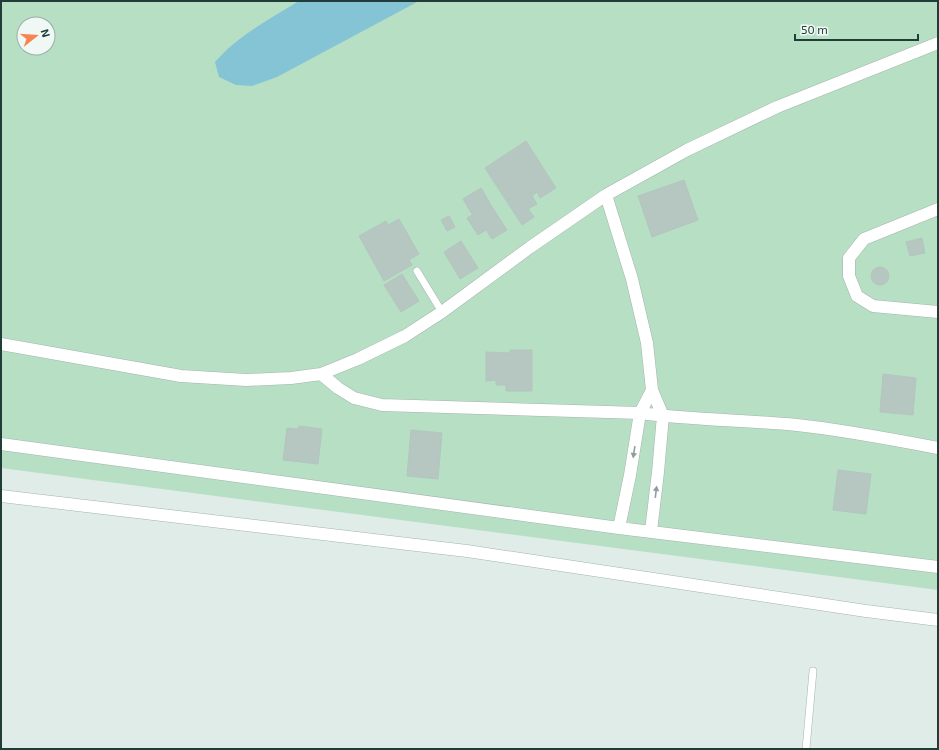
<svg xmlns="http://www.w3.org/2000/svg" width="939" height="750" viewBox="0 0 939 750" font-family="'Exo 2',sans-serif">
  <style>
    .green { fill: #b7dfc4; fill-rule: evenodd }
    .water { fill: #84c4d5 }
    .building { fill: #b5c7c0; stroke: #b2c6bf }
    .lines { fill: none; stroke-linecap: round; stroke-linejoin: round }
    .lane-casing { stroke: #a3b4af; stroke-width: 8 }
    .street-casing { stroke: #a3b4af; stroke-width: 13 }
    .lane { stroke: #fff; stroke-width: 7 }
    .street { stroke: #fff; stroke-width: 12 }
    .oneway { fill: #909e9b }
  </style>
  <rect width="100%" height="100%" fill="#e0ece7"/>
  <path class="green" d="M1,1H938V590L1,468ZM24,24H48V48H24Z"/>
  <path class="water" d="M299,1H419L277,77L252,86L236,85L219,77L215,62C237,36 270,19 299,1Z"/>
  <path class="building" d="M526,141L556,188L540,198L537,192L532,196L537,204L528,209L534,217L522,225L485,168Z
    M684,180L698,220L652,237L638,196Z
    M481,188L490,203L472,214L463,199Z
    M490,204L507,230L492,239L486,230L478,235L467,218Z
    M449,216L455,227L447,231L441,220Z
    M399,219L419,254L409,260L412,265L384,281L359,236L386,221L388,225Z
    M922,238L925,253L910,256L906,242Z
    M461,241L478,268L460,279L444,252Z
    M871 276a9 9 0 1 1 18 0a9 9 0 1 1-18 0Z
    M402,274L419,301L401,312L384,285Z
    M510,350H532V391H506V385H496V380L486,381V352L510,353Z
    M883,374L916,378L913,415L880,412Z
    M299,426L322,429L318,464L283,460L287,428L298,429Z
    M411,430L442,433L438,479L407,476Z
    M838,470L871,474L866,514L833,510Z"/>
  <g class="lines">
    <g class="lane-casing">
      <path id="lane" d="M417,271L442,312
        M806,749L813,671"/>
    </g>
    <g class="street-casing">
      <path id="street" d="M606,195L632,279L647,343L652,390L663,416L658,472L651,531
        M938,209L864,239L849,258V276L857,296L873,306L938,312
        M1,344L181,376L246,380L291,378L321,374L358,359L405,336L442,312L529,248L606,195L687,150L777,107L938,43
        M321,374L338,388L354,398L382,405L640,413C692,420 745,420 797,425C844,430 891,439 938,448
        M1,444L619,528L938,567
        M1,496L467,551L866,611L938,620
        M619,528L630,475L640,413L652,390"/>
    </g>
    <use href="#lane" class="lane"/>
    <use href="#street" class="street"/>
  </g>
  <defs><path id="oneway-solid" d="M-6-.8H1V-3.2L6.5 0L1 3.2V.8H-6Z"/></defs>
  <g class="oneway">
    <use href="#oneway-solid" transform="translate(634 452) rotate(99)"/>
    <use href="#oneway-solid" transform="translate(656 492) rotate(-83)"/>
  </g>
  <rect width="939" height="750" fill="none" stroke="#203d37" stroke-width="4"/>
  <g transform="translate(36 36) rotate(73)"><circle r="19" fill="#f0f8f5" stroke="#9dada9"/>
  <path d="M0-3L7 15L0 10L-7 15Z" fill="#fa834f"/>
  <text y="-6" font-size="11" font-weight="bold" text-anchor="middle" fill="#203d37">N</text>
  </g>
  <path d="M795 34v6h123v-6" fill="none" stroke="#203d37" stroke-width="2"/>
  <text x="801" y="34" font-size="12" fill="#203d37" stroke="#f0f8f5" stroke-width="3" paint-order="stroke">50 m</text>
</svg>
